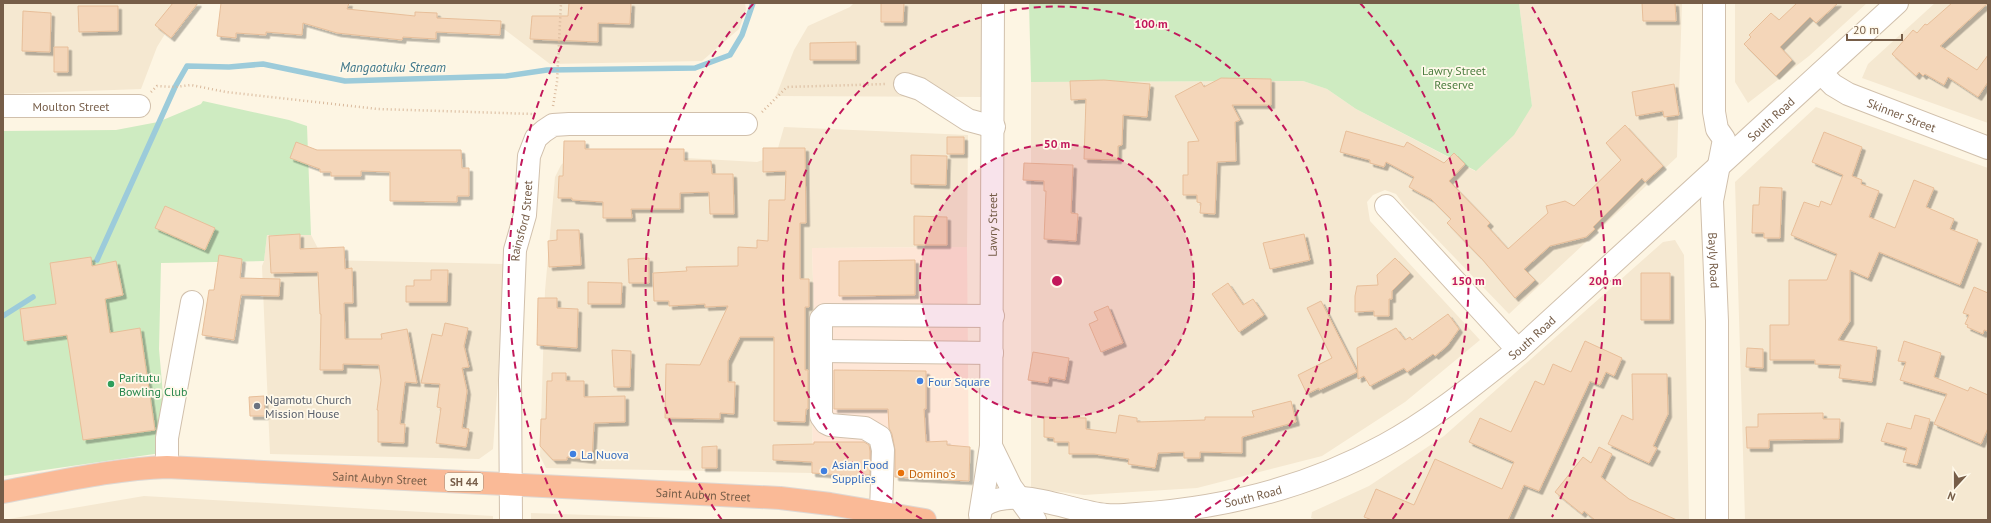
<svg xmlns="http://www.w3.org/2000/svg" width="1991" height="523" viewBox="0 0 1991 523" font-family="'PT Sans',sans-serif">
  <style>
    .residential { fill: #f5e8d1 }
    .commercial { fill: #fee6d6 }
    .green { fill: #ceebc1 }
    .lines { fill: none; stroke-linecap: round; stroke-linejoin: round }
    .stream { stroke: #9ccbda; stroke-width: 5.5 }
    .building { fill: #f4d6b9; stroke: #e7be99; filter: url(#shadow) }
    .minor-casing { stroke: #d1c0ac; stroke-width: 24 }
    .highway-casing { stroke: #ded8d3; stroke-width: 24 }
    .path { stroke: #d9b99c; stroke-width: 2.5; stroke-dasharray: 1 3; stroke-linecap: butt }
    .minor { stroke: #fff; stroke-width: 22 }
    .highway { stroke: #faba97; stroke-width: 22 }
    .ring { fill: none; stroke: #c2185b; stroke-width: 2; stroke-dasharray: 7 5 }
    .shop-dot { fill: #3f7fe0; stroke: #fff9ea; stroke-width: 1.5 }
    .leisure-dot { fill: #2e9e5b; stroke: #fff9ea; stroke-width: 1.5 }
    .worship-dot { fill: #6b7280; stroke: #fff9ea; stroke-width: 1.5 }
    .food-dot { fill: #e8710a; stroke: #fff9ea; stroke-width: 1.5 }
    .labels { text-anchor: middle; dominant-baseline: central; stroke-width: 3.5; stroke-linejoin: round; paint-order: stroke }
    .shield { fill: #fff9ea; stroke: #9f8c79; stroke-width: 1 }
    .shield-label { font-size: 11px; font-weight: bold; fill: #765d48 }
    .park-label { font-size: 12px; fill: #4c7d3f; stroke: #fff9ea }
    .street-label { font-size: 12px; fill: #765d48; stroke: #fff9ea }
    .leisure-label { font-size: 12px; fill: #27864d; stroke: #fff9ea; text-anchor: start }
    .shop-label { font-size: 12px; fill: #366cbe; stroke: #fff9ea; text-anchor: start }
    .worship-label { font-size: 12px; fill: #5b616d; stroke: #fff9ea; text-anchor: start }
    .food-label { font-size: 12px; fill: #c56008; stroke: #fff9ea; text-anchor: start }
    .water-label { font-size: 13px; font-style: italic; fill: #41788b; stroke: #fff9ea }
    .centre { fill: #c2185b; stroke: #fff9ea; stroke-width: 2 }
    .ring-label { font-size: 12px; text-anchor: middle; font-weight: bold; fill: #c2185b; stroke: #fff9ea; stroke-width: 3.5; stroke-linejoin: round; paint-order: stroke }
  </style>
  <defs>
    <filter id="shadow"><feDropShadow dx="3.5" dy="3.5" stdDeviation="0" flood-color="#0004"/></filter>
  </defs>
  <rect width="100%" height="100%" fill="#fdf5e3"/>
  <path class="residential" d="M3,3H184L157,47L141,89L3,94Z
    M281,3H745L746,10L739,29L702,61L550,64L504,29Z
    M854,3H984L983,97L776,96L794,50L808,26L850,7Z
    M1519,3H1682L1677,157L1509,314L1404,205L1396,194L1385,190L1373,195L1367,202L1370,221L1480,340L1405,402L1322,456L1197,488L1084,495L1031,488V82L1303,81L1327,89L1356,109L1475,171L1532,106Z
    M1735,3H1867L1809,56L1748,103L1735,82Z
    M1935,3H1988V123L1862,78L1868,64Z
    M1816,107L1988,168V520H1745L1735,182Z
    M784,127L968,135L967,247L812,248L814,313L812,473L546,468L540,456L545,291L555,177L561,165L574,153L579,152L757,162L776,155Z
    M267,235H311L324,260L504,264L505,285L493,449L479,459L270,454L262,266L264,261Z
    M1675,240L1684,255L1689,520H1317L1311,518L1312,512L1369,486L1444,436L1663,242Z
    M144,496L493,516V520H3Z
    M531,513L734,520H531Z"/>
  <path class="commercial" d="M967,247L969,481L812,473L814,313L812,248Z"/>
  <path class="green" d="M1029,3H1519L1532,106L1514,135L1476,171L1356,109L1327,89L1303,81L1031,82Z
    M203,101L289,120L307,126L311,235H267L264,261L161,263L159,349L168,452L3,476V131L116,130L158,122L201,104Z"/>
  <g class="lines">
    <path class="stream" d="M97,260L175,87L187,66L229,67L263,64L345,81L506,76L547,70L695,68L730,55L742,35L753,3
      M3,316L33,297"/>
  </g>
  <path class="building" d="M173,3H198L171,38L155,25Z
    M221,3H349L347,9L415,16V12L437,13V18L501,21L500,35L436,32V39L403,37L402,40L337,33L303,23L302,35L266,32V35L236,33V38L217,36Z
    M569,3H631L630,24L598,23V42L530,39L532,16H568Z
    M881,3H904L903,22H881Z
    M1642,3H1675L1676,21H1643Z
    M1797,3H1838L1816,23L1810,17L1780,47L1792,60L1776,76L1744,44L1751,37L1749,35L1771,13L1779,20Z
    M1952,3H1988L1940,46L1977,70L1988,55V82L1978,97L1948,77L1944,85L1925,74L1923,76L1919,72L1916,76L1892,54L1913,30L1917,33L1925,24L1927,25Z
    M78,6H118V31L79,32Z
    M23,11L51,13L50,52L22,51Z
    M856,42V60H810V43Z
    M54,47H68V72H54Z
    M1221,78L1271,79V105H1232L1240,120L1235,122L1236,161L1217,162L1215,214L1200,213L1201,203L1197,202V195H1183V175H1188V142L1199,141L1175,96L1201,82L1204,87Z
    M1104,80L1150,84L1147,117L1123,115L1122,145L1118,146V160L1084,159L1086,99L1071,100L1070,81Z
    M1674,84L1679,115L1664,117L1663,111L1636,116L1632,92Z
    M1625,125L1663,166L1645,182L1642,178L1593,227L1595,229L1586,237L1550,246L1524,269L1535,280L1515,298L1482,259L1447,223L1451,219L1431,199L1409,187L1414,177L1386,162L1384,167L1370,163V160L1340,152L1346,131L1404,147L1407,142L1444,163L1454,153L1465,164L1449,181L1490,223L1487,226L1508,249L1548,213L1546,206L1565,201L1574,206L1621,160L1606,143Z
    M1824,132L1862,147L1852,176L1862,180L1861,184L1879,191L1869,217L1895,228L1914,180L1934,188L1926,207L1954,219L1950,229L1978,240L1960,285L1879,252L1868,278L1850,270V321L1838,340L1877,347L1872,382L1839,378L1841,365L1815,364V360H1770V325H1789V280H1827L1837,254L1791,235L1804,202L1819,207L1821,201L1831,205L1843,175L1812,162Z
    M947,137H964V154H947Z
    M564,141H585V149H684V161H711L712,174H733L734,214H710L709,192L680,193V209H631L632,218H603V202L572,200V198H558L559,176H563Z
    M296,142L317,150H461L462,168H469V196H457V202L390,201V172L361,171V176H331V172H320V169L290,158Z
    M763,148H805L806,223H800V279H809V307H805V370H808V409H806L805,422L774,421V337H740L728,361V382H735L734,414L720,413V419L665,418L666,364L700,365L728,306L705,307V304L669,306V301H654L653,273L687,271L686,267L738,266V247L757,248V240L768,241L769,200H785L786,171L763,172Z
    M911,155L947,156L946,185L911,184Z
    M1024,163L1073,165L1071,213L1078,214L1076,241L1044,239L1046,191H1044V181L1023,180Z
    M1760,187L1782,188L1780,238H1764V233H1752L1753,205H1759Z
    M165,206L215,228L205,250L155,228Z
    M914,216L947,217V245H914Z
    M557,230H579L581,265L549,267L548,241L557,240Z
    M300,234V249L344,247L345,269L352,268L353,303H344L345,339H382L381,334L407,329L417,383L405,382L400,424H405L404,443L378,442V410H377L381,380L379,365L343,364V370H320L321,314H320L318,272L271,273L269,236Z
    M1304,234L1310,260L1270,269L1263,243Z
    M219,255L242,259L240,278L280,279L279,296L241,295L234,340L202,335L209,290H214Z
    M91,257L92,266L116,261L123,295L105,299L110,333L140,328L155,430L83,440L67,335L24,341L20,309L56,304L50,263Z
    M649,258V283H629L628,259Z
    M1395,258L1410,273L1392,291V299H1389V316H1374V311L1355,312V296L1357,286L1378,285L1377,275Z
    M915,260V295L839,296V261Z
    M431,270H448L447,302H406V286H414V280H431Z
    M1641,273H1670V320H1641Z
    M588,282L622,283L621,304H588Z
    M1228,283L1243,305L1253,299L1264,315L1239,332L1212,294Z
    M1974,287L1988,293V331L1984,330L1983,334L1967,327L1968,325L1965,324L1969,315L1963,313Z
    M538,298H557V308L578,309L577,348L537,345Z
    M1321,301L1357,372L1319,390V388L1307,394L1298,375L1332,358L1307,308Z
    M1108,306L1123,343L1101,352L1089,324L1098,320L1094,312Z
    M1448,314L1459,329L1447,346L1435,356L1433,354L1407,372L1404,368L1370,386L1364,376L1358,379L1357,348L1396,328L1405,340L1410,337L1412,340Z
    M445,323L468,328L464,346L469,367L462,368L467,391L462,428L469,429L466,447L436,443L441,408L437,407L440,384L421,383L432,334L442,336Z
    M1585,341L1622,358L1614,376L1606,372L1600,385L1590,381L1539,491L1524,485L1508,520H1372L1364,517L1376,489L1414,505L1435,459L1502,489L1514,462L1469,442L1480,418L1511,432L1535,381L1544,385L1553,364L1571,372Z
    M1904,341L1941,353L1934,377L1968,391L1970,387L1988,395V428L1981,444L1934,424L1947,394L1900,380L1906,362L1898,361Z
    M1747,348L1763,349V368L1746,367Z
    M612,350L631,351L630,387H614Z
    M1033,352L1069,358L1065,380L1049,377L1048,383L1028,380Z
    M834,370L926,371V409H924L926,442L947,441V445L970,447L969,481L895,477V450L892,434L889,428L888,409H834Z
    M552,373H566V381H584V397L625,396V422L594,423L592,460L567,457V460H553L540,446L541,419H546L547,381H552Z
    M1632,374H1667L1668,414L1653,446L1657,448L1649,463L1608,444L1622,415L1633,420Z
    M264,396L265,416H250L249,397Z
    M1291,401L1296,422L1242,437V453L1200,452V458H1184V452L1158,453L1155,468L1128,464L1129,459L1094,454H1069V442H1054V438L1044,437V417L1086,418V429L1116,433L1119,415L1137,418V422L1205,420V417H1254L1252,411Z
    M1823,413V419H1840L1839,439L1769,440V448H1747L1746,427H1758V414Z
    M1915,415L1930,419L1917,465L1903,462L1907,448L1881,441L1887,423L1911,429Z
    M814,442H864L869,445L870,451V475H866V477L812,473V462L773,460V445L814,444Z
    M717,446V468H702V447Z
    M1599,447L1612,454L1601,477L1629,499L1677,520H1595L1584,511L1582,514L1555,492L1583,457L1591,463Z"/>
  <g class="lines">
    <g class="minor-casing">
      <g id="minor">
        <path id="s1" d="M1714,3V112L1717,129L1724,139L1712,201L1717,321V520"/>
        <path id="s2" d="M1821,73L1833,85L1848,94L1988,148"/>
        <path d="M905,84L920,89L968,120L994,127"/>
        <path id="s3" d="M3,106H139"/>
        <path d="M1386,206L1518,350"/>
        <path d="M821,351L992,353"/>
        <path d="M991,446L1011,487L1035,520"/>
        <path d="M167,467V438L192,302"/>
        <path id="s4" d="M983,506C1014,484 1071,512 1106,515C1116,516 1127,515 1137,514C1224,508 1309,487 1385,445C1433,419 1476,383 1518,350L1897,3"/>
        <path d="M881,512L883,450L880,437L865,428L830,425L826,423L821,416V319L825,315L993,316"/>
        <path id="s5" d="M980,515L991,446L993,3"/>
        <path id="s6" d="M511,520L510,380L515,250L525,215L529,156L536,138L544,131L553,125L569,124H746"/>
      </g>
    </g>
    <g class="highway-casing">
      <g id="highway">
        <path id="s7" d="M3,492C58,482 112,469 167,467L780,498L830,504L925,520"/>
      </g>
    </g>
    <path class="path" d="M151,92L157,86L175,87L191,85L226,92L378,109L534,114
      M553,106L557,82L561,3
      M762,112L787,87L887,84"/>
    <use href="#minor" class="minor"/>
    <use href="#highway" class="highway"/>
  </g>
  <circle cx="1057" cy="281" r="137" fill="#c2185b" fill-opacity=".12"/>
  <g class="ring">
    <circle cx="1057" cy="281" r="137"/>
    <path d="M922 519A274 274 0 1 1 1192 519"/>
    <path d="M722 520A411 411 0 0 1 754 3M1360 3A411 411 0 0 1 1392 520"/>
    <path d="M562 517A548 548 0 0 1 582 7M1532 7A548 548 0 0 1 1552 517"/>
  </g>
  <g class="shop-dot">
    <circle cx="920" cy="381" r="4"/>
    <circle cx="573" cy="454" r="4"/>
    <circle cx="824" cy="471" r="4"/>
  </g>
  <circle class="leisure-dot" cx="111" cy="384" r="4"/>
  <circle class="worship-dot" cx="257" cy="406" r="4"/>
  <circle class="food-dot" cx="901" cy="473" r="4"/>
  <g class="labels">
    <rect class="shield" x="445" y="473" width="38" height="18" rx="3"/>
    <g class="shield-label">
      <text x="464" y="482">SH 44</text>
    </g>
    <g class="park-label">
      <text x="1454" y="70">Lawry Street<tspan x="1454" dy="14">Reserve</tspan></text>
    </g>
    <g class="street-label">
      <text stroke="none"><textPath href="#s3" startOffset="68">Moulton Street</textPath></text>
      <text stroke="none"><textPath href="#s2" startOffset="92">Skinner Street</textPath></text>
      <text stroke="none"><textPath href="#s4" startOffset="923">South Road</textPath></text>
      <text stroke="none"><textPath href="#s6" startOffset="300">Rainsford Street</textPath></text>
      <text stroke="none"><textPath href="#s5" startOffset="291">Lawry Street</textPath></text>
      <text stroke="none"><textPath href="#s1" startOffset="261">Bayly Road</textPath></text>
      <text stroke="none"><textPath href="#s4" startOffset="599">South Road</textPath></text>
      <text stroke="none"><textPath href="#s7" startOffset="379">Saint Aubyn Street</textPath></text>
      <text stroke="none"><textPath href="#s7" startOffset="703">Saint Aubyn Street</textPath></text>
      <text stroke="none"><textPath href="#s4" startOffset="275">South Road</textPath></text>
    </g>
    <g class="leisure-label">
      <text x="119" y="377">Paritutu<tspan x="119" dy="14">Bowling Club</tspan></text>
    </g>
    <g class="shop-label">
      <text x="928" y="381">Four Square</text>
      <text x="581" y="454">La Nuova</text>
      <text x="832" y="464">Asian Food<tspan x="832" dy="14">Supplies</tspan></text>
    </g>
    <g class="worship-label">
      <text x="265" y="399">Ngamotu Church<tspan x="265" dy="14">Mission House</tspan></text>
    </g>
    <g class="food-label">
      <text x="909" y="473">Domino's</text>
    </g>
    <g class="water-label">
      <text x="393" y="67">Mangaotuku Stream</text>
    </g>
  </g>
  <circle cx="1057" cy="281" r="6" class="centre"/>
  <g class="ring-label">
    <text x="1151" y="28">100 m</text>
    <text x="1057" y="148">50 m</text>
    <text x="1468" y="285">150 m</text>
    <text x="1605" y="285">200 m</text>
  </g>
  <rect width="1991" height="523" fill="none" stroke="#765d48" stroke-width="8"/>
  <g transform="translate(1955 487) rotate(201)" stroke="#fff9ea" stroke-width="3" paint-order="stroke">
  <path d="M0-3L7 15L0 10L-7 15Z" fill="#765d48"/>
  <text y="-6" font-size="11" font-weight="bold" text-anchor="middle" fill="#765d48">N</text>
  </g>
  <path d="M1847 34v6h55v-6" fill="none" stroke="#765d48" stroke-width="2"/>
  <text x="1853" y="34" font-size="12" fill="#765d48" stroke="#fff9ea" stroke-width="3" paint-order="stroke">20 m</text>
</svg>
